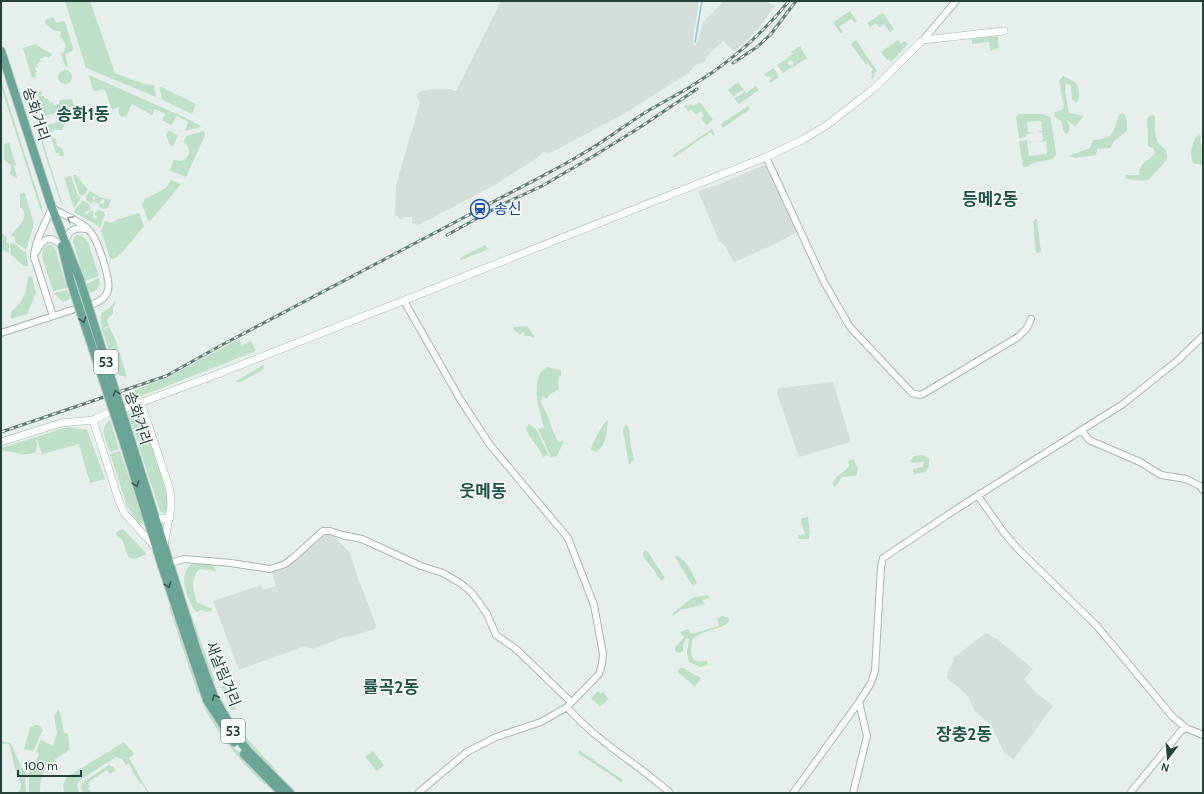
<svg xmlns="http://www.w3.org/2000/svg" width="1204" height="794" viewBox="0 0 1204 794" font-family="Cabin,'Noto Sans KR',sans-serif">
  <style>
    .built { fill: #d4dfda }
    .green { fill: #bfe0c8 }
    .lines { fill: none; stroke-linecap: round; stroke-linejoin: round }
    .stream { stroke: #8ec9d4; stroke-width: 1.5 }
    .tertiary-casing { stroke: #a8b8b2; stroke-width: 8 }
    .secondary-casing { stroke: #a4bbb3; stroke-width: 8 }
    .primary-casing { stroke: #c2cac8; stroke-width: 10 }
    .tertiary { stroke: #fff; stroke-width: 6 }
    .secondary { stroke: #fff; stroke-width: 7 }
    .primary { stroke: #6aa596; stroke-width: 8 }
    .rail-casing { stroke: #5f7d75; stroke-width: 3 }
    .rail { stroke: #f7fbf9; stroke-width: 1.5; stroke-dasharray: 4.5; stroke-linecap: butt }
    .primary-bridge-casing { stroke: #c2cac8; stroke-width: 10; stroke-linecap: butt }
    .primary-bridge { stroke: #6aa596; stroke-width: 8 }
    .oneway { stroke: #92a09c }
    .oneway2 { stroke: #365b51 }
    .labels { text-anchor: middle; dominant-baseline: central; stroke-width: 3; stroke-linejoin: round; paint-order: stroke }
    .shield { fill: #f7fbf9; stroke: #637a73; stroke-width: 1 }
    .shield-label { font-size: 14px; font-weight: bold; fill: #24423a }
    .street-label { font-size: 15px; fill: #24423a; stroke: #f7fbf9 }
    .transit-label { font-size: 15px; fill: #164399; stroke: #f7fbf9; text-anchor: start }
    .quarter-label { font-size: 17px; font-weight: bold; fill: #1f5548; stroke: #f7fbf9 }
  </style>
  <rect width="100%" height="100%" fill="#e6efeb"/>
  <path class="built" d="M501,1H699L694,33L693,40L694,46L698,42L703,22L724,1H765L775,6L758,29L742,45L734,51L723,41L707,56L705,62L695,65L689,73L622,115L550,153L543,152L537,158L495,185L418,225L412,223V217H403L402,219L398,218V216H395L396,185L420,103L416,95L421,91L432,89H451L456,91Z
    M767,164L797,232L773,245L734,262L725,246L719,241L698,191L720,184Z
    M833,382L851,442L799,457L777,393L779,388Z
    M325,532L338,535L337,539L350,553L358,578L376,625L375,629L352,636L344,637L313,649L305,646L239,670L213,601L261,585L263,590L276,586L272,572L281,569Z
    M986,633L997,639L1033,669L1024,679L1035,692L1053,706L1014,759L1005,754L992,727L975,711L967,695L947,678L948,670L954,661L953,658Z"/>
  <path class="green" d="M65,1H90L115,73L144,84L154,85L156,97L86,68Z
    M850,11L857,21L855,23L852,19H851L839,27L843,32L840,33L834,24L835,21Z
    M883,13L894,29L890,32L884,24L879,27L876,23L870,27L867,23Z
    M53,17L56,23L63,21L65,22L73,48L72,51L65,54L68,66H65L61,54C67,50 66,45 63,40L60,38L61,32L53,30L45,23V20Z
    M998,36L999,48L994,49V50L990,51L989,42L972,44V39Z
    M856,40L877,71L874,73L875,76L872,79L871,78L873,74L871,72L873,70L868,63L866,65L851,44Z
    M898,40L901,44L905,41L908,44L891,62L889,59L887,60L881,52Z
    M35,44L46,51L53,54L48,58L45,56L43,58L40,59L41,61L37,64L38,67H35L37,72L34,73L36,75V77L32,78L23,48Z
    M800,46L807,58L793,67L792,65L794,63L791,60L789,61L787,58L793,54L791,52Z
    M787,59L789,62L787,63L789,66L791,65L792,67L783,73L777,65Z
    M774,68L779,77L770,83L769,81L771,79L769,76L767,77L764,74Z
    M58 77a7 7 0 1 1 14 0a7 7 0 1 1-14 0Z
    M89,75L186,118L199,125L201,127L185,131L188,122L177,116L171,125L162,120L165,114L155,109L152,115L132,104L126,117L120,116L118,110L120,106L112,110L106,92L103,89L96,91L93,90Z
    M1063,76C1073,81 1079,82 1079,94C1079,98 1079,100 1076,103L1072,99L1071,86L1066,83L1065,92L1069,113L1084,116L1075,126L1068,121C1069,127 1071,131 1066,134L1064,132L1061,121L1054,116L1055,112L1062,110L1064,107L1059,81Z
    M1,80L42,207L43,217L1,87Z
    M738,82L744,90L742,91L741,90L736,94V95L734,97L728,90Z
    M159,86L196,104L192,114L164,101L162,99Z
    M756,86L759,90L739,104L734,98L741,95L744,91L746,93Z
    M41,91L42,93L41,96H44L45,99H48L49,102L51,103L52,101L54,105L59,104L60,100L72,99L75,107L45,116L37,93Z
    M700,102L713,120L706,125L701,118L704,116L701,111L696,115L691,109L688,111L684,106L687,104L688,106L691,104L693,106Z
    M748,106L750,109L723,128L721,124Z
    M1122,113L1125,115L1127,121V131L1114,141L1110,148L1097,149L1096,155L1075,158L1068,156L1090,148L1093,140C1110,139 1115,134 1118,116Z
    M1019,114H1042L1050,117L1051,120L1056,154L1053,159L1033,163L1027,167H1023L1019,141L1027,140V142L1035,141L1027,143L1029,156L1047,154L1046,141L1038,142L1043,140L1042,132H1036L1042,131L1041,121L1027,122L1028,132L1034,133L1026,134V137L1019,138L1016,116Z
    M1153,115L1155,117C1155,125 1154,133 1157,140C1160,149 1168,145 1167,159C1165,162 1150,179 1148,180C1142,182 1132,179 1126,179L1125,175H1139C1141,158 1150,163 1155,152L1153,148L1148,146L1147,119L1149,116Z
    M65,120L66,123L62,130H54L51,133L52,137L56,139L57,146L62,148L64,156H60L58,153H56L47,125Z
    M38,127L63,205L62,206L60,201L38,132Z
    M712,129L715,134L713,136L711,132L675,157L673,155Z
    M169,130L178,136L173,146L170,145L166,135Z
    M204,131L205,135L186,177L171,171L170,169L174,160L182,161C192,156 191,147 183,142L186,136Z
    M1199,134L1201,136L1200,142L1203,149V165L1193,163C1189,156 1192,139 1199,134Z
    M9,143L16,165L14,166L17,177L15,178L10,174L11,165L4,160V144Z
    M73,175H76L88,190L84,195H81L79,193Z
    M71,176L77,194L80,197V200L74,208L64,178Z
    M171,180L181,184L152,219L150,221L148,220L142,204L145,199L166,188Z
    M90,191L100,197L111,200L108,208L105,209L100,208L99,204L104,203L105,201L102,199L99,204L94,202L95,197L94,196L92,197L94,202L91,203L86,200V196Z
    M25,193L34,224L26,250L15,242V237L11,235C17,227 32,216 20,207V194Z
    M82,201H84L90,205V210L84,212L86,214H88L90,210L94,212L93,217L96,219L97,216L95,215V212L99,210L104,212L105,215L100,228L97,225L75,213L74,211Z
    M139,213L144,226C137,234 121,257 113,259L110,258L101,231L105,221L112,223L116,220Z
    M1035,219H1037L1041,252L1036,253L1033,222Z
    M1,233L7,237L6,242L9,244V253L1,249Z
    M77,235L82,236L88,242L98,273L99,276L85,281L73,242L74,237Z
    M14,243L22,250L26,252L28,266H24L11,255L10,244Z
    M48,245H51L55,248L67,288L53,291L42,256L43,249Z
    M485,245L489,249L461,260L460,258Z
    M30,276L32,277L36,293L27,314L11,319V312C24,301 26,294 28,277Z
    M99,278C101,287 98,290 89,293L86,284Z
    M67,290L71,299L63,302L54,293Z
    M115,301L116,302L113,308V313L107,320L109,326L102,329C97,306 106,316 115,301Z
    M527,326L535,337L532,338L530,336H524L525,333L522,332L521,335L515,331L513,327Z
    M109,327L116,341L127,377L118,375L102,330Z
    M239,339L242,345L251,341L256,351L139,397L138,394L124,399L123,395L168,377Z
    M263,365L264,369L241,382H236V381Z
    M547,367L561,370V375L559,377L558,383L559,389L550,394L547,399L542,396L541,403L548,416L552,429L558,442L564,441L557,456L551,457L538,429L544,428C540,411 528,378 547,367Z
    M131,413C144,415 145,428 149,438L138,442L128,414Z
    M110,420L119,449L110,452C106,441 98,428 110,420Z
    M608,420C606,433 608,445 595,452L591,449C593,442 603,423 608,420Z
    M529,424L536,429L549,456L546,455L543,457C539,446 529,439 526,428Z
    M627,425C631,432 629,433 630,440C630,445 633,453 634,459L629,465L623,431L624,427Z
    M68,427L87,430L105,479L90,483L79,444L42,454L36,437Z
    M36,437L37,444L36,452C25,457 12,452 1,450V448Z
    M150,440C155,457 173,500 166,514L160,511L138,444Z
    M120,451L144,521L143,523H138L127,506L110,454Z
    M922,455L929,458V467L925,472L914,474L913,469L923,467L924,462L912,463L910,460L915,456Z
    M853,459L858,468L856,476L842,477L835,487L833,486C834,474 844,474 849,466L848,461Z
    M808,517L810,533L809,539H798V535H802L805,534L801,522L802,518Z
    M123,529L147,554L134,559L128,557L122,539L117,537L116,532Z
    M645,550L648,552L665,578L661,581L654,570L644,558L643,553Z
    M677,555C686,561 693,572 697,583L693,585L691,583L675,557Z
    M199,562L212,565L217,571L200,569C190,577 193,591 197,602L212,609L211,611L207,612L201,610L196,612C186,598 174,566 199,562Z
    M708,595L710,598L702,600L705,604L680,610L678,613L673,615V613L692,598Z
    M172,606L199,689L200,693L198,694L169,607Z
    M191,614L215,681H213L211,679L189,615Z
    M722,616L729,618L728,623C716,631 702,630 692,640C692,646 689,658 696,661C699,662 703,661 707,661L708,665L700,667L689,662L687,652L689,639L686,638L683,646V651L679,653L675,651V647L680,642L684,637L680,632L688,629L691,634L719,626L717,619Z
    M680,668H683L701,678L695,687L677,671Z
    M225,686L236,709L233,711L221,687Z
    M598,691L601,694L603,692L609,699L600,707L591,698Z
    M220,696L229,714L241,732L278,772H275L239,734L218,697Z
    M205,703C222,733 241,758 266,781L265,785C240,761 219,736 203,705Z
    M58,710L60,712L64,733L68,734L69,750C49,764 40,766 40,793H29V767L32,761L35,763L39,754L36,752L41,740L53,746L57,733L54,716Z
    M35,725H39L43,730L33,751L24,749L30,728Z
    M1,741L11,743L21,767L25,770L26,793H17L20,790L21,784L17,775L9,744H1Z
    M124,742L134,754L129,758L149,793H146L147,792L142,783L140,784L129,764L126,765L122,759L116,757L80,780L77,784L79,793H64L63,785L67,777Z
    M579,750L623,780L621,782L578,753Z
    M373,751L384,765L377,771L365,757Z
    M109,765L113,767L116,770L110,774L107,770L90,781L88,784L90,787L88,788L91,793H83L81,788L82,783Z"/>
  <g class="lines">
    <path class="stream" d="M695,42L702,1"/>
    <g class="tertiary-casing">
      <path id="tertiary" d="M923,40L956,1
        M766,157L824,282L850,327L912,393L919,395L923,394L1018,337L1027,328L1031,319
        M65,243C68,230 74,227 87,229
        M36,252C43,239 49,234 61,245
        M404,301L460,399L490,445L568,538L594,605L603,654L602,664L599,674L567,707L541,722L496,737L467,752L418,793
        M53,316L34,257C35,240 45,224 52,208C62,214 82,222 89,230C97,238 111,279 108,290C106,298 100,301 93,304
        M1,333L72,310
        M1082,431L1089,440L1140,462L1161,475L1186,479L1200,486L1203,490
        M978,496L1002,530L1016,547L1096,625L1172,716L1186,728L1203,735
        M167,564L184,559L231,563L270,569L285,564L294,557L323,531H330L342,535L362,539L421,566L443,573L460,583L471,592L478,601L487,614L496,635L516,649L571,702
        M567,707C598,743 636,762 670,793
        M793,793L859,702L871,683L875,671L881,567L883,558L958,508L1123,404L1178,360L1203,336
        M853,793L867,736L859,702
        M1130,793L1181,731L1186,728"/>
    </g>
    <g class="secondary-casing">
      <path id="secondary" d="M141,403L170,490L171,506L164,546
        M126,408L218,374L766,157L804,139L827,125L871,91L923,40L1004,31
        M93,420L119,501L125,514L156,548
        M1,442L61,423L93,420L108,413
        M155,520L170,517"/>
    </g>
    <g class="primary-casing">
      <path id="primary" d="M1,51L52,208L80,280
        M62,246L71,283
        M132,444L198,654L214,697L237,737L248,751L290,793
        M125,446L162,566L207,700L234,742
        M244,754L282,793"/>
    </g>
    <use href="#tertiary" class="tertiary"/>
    <use href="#secondary" class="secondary"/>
    <use href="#primary" class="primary"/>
    <g class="rail-casing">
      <path id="rail" d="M733,63L757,47L771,34L796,1
        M447,235L505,203L542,186L592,157L642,126L697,89
        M1,432L166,376L218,347L480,209C514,190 549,174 582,154C606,141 627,123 651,109C665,101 679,94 693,85C729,63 762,34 789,1"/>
    </g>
    <use href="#rail" class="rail"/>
    <g class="primary-bridge-casing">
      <path id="primary-bridge" d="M80,280L132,444
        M71,283L125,446"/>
    </g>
    <use href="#primary-bridge" class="primary-bridge"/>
  </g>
  <defs><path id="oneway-chevron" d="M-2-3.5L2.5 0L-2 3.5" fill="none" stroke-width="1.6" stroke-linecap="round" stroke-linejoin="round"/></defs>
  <use class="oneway" href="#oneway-chevron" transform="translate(70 219) rotate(-151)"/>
  <g class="oneway2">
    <use href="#oneway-chevron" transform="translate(83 320) rotate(72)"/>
    <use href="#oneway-chevron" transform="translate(116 393) rotate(-108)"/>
    <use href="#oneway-chevron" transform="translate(136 484) rotate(73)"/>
    <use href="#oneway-chevron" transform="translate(168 585) rotate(72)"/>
    <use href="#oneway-chevron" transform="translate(215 697) rotate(-115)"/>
  </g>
  <defs>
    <g id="station-ring" transform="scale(1)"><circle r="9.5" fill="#f7fbf9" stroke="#1a4fb4" stroke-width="1.5"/><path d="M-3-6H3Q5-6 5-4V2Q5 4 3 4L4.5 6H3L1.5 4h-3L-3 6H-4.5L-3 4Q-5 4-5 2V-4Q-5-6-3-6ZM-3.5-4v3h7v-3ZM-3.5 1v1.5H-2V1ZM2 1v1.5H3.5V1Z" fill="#1a4fb4"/></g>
  </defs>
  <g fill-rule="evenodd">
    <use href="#station-ring" x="480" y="209"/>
  </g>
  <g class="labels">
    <g class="shield">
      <rect x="94" y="350" width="24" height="24" rx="3"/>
      <rect x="221" y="719" width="24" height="24" rx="3"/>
    </g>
    <g class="shield-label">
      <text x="106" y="362">53</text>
      <text x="233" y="731">53</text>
    </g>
    <g class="street-label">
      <text transform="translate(36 114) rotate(72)">송화거리</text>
      <text transform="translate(138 418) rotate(72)">송화거리</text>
      <text transform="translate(223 674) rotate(68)">새살림거리</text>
    </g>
    <g class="transit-label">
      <text x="494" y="209">송신</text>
    </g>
    <g class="quarter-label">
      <text x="83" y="114">송화1동</text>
      <text x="990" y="199">등메2동</text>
      <text x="483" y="491">웃메동</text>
      <text x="391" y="687">률곡2동</text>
      <text x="964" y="734">장충2동</text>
    </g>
  </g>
  <rect width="1204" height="794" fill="none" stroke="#24423a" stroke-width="4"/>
  <g transform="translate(1168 758) rotate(196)" stroke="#f7fbf9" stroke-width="3" paint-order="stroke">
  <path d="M0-3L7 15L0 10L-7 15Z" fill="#24423a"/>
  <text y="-6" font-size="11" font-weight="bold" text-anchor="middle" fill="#24423a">N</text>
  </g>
  <path d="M18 770v6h63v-6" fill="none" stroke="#24423a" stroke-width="2"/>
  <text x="24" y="770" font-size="12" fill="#24423a" stroke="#f7fbf9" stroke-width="3" paint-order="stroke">100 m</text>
</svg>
